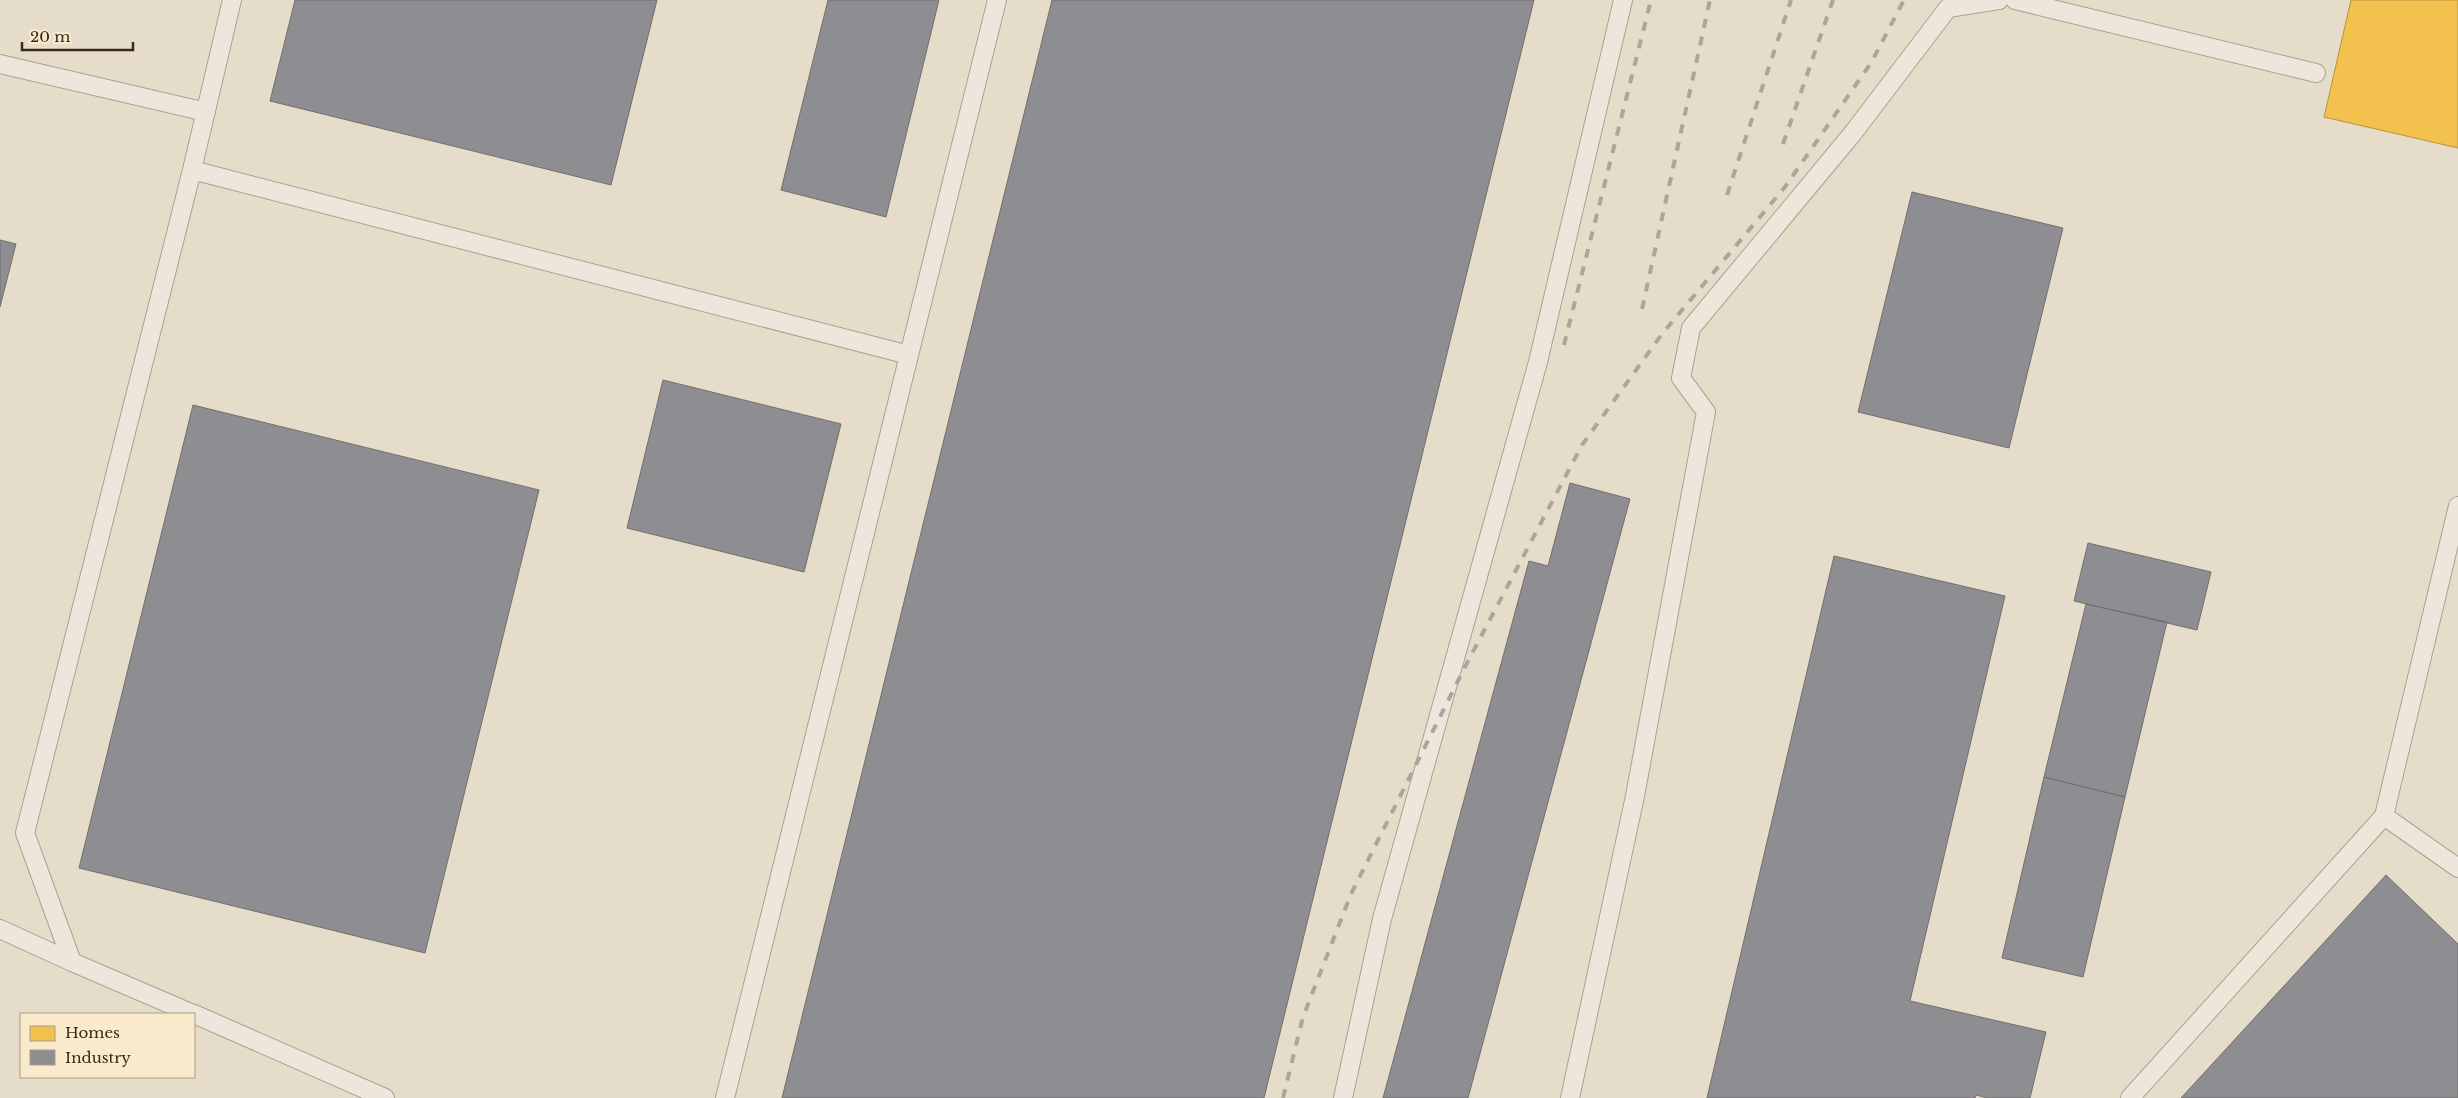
<svg xmlns="http://www.w3.org/2000/svg" width="2458" height="1098" viewBox="0 0 2458 1098" font-family="'Libre Baskerville',serif">
  <style>
    .homes { fill: #f2c14e; stroke: #ba933e }
    .industry { fill: #8d8d92; stroke: #746f6e }
    .lines { fill: none; stroke-linecap: round; stroke-linejoin: round }
    .service-casing { stroke: #aaa193; stroke-width: 20 }
    .service { stroke: #ede6db; stroke-width: 18 }
    .rail { stroke: #aba69c; stroke-width: 4; stroke-dasharray: 9 9; stroke-linecap: butt }
  </style>
  <rect width="100%" height="100%" fill="#e5dcc9"/>
  <path class="homes" d="M2351,0H2458V148L2324,117Z"/>
  <path class="industry" d="M295,0H657L611,185L270,101Z
    M828,0H939L886,217L781,190Z
    M1052,0H1534L1264,1098H782Z
    M1912,192L2063,228L2009,448L1858,412Z
    M0,240L16,244L0,307Z
    M663,380L841,424L804,572L627,528Z
    M193,405L539,490L425,953L79,868Z
    M1570,483L1630,499L1468,1098H1383L1529,561L1548,566Z
    M2088,543L2211,572L2197,630L2074,601Z
    M1834,556L2005,596L1910,1001L2046,1032L2030,1098H1987L1976,1095L1975,1098H1707Z
    M2086,604L2167,622L2125,797L2044,777Z
    M2044,777L2125,797L2083,977L2002,958Z
    M2386,875L2458,944V1098H2181Z"/>
  <g class="lines">
    <g class="service-casing">
      <path id="service" d="M2015,0L2316,73
        M0,64L206,112
        M192,170L909,355
        M2384,816L2458,868
        M0,929L72,962
        M193,1014L72,962L25,833L192,170L232,0
        M194,1014L385,1098
        M725,1098L997,0
        M1343,1098L1382,919L1538,362L1623,0
        M1570,1098L1635,796L1706,412L1681,378L1691,328L1853,133L1948,8L1999,0
        M2130,1098L2384,816L2458,506"/>
    </g>
    <use href="#service" class="service"/>
    <path class="rail" d="M1783,144L1833,0
      M1727,195L1791,0
      M1642,309L1710,0
      M1564,345L1651,0
      M1283,1098L1303,1017L1351,894L1467,663L1582,445L1662,334L1785,187L1871,63L1904,0"/>
  </g>
  <rect x="20" y="1013" width="175" height="65" fill="#f9eacc" stroke="#ac9c85"/>
  <rect x="30" y="1026" width="25" height="15" fill="#f2c14e" stroke="#ac9c85"/>
  <text x="65" y="1038" font-size="15" fill="#39281a">Homes</text>
  <rect x="30" y="1050" width="25" height="15" fill="#8d8d92" stroke="#ac9c85"/>
  <text x="65" y="1063" font-size="15" fill="#39281a">Industry</text>
  <path d="M22 42v8h111v-8" fill="none" stroke="#39281a" stroke-width="2.5"/>
  <text x="30" y="42" font-size="15" fill="#39281a" stroke="#f9eacc" stroke-width="4" paint-order="stroke">20 m</text>
</svg>
